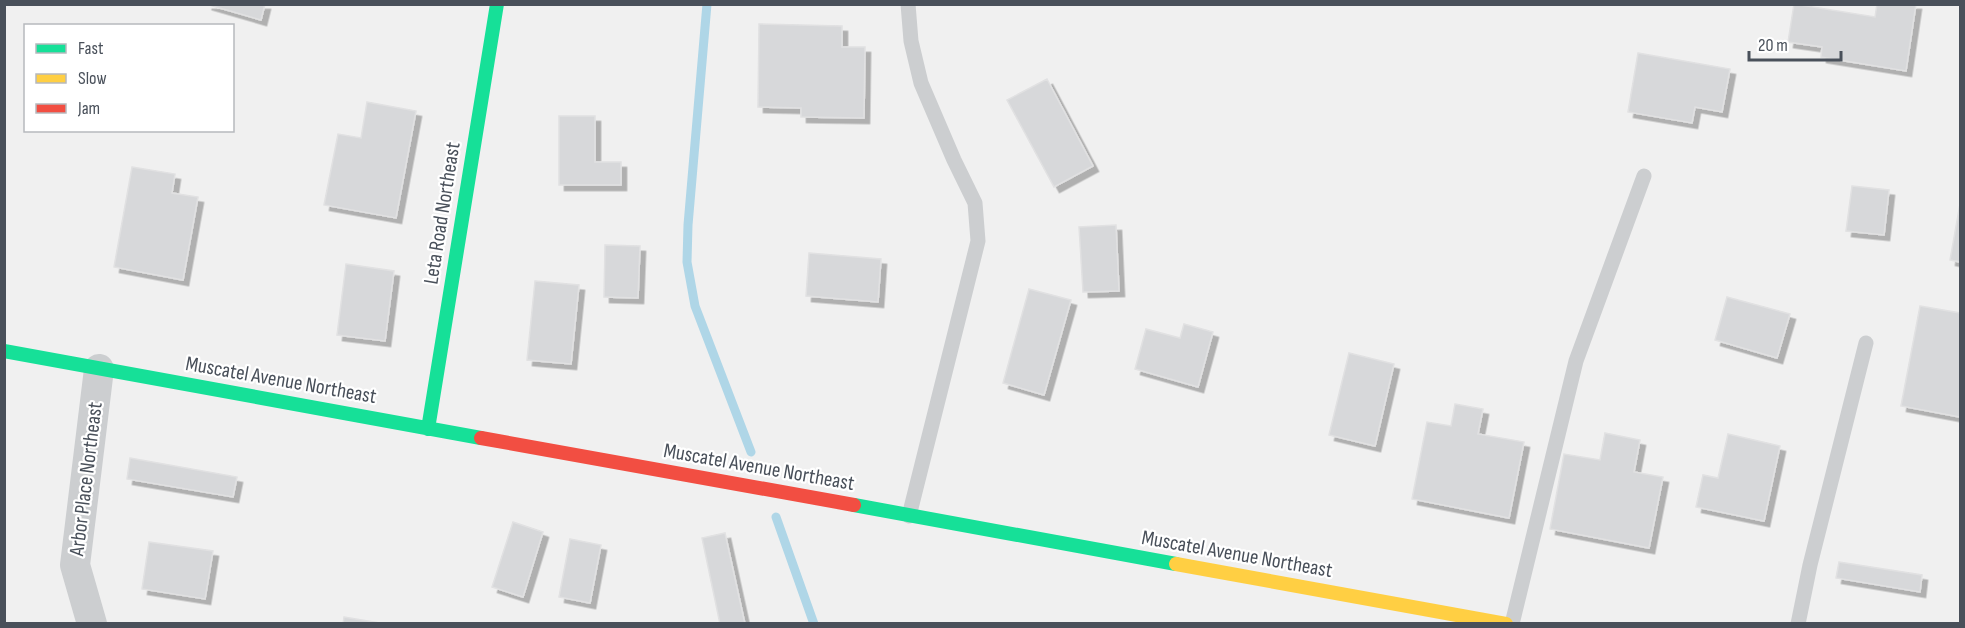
<svg xmlns="http://www.w3.org/2000/svg" width="1965" height="628" viewBox="0 0 1965 628" font-family="'Sofia Sans Condensed',sans-serif">
  <style>
    .lines { fill: none; stroke-linecap: round; stroke-linejoin: round }
    .stream { stroke: #afd6e7; stroke-width: 9 }
    .building { fill: #d7d8da; stroke: #e1e1e2; stroke-width: 1.5; filter: url(#shadow) }
    .lane { stroke: #ccced0; stroke-width: 15 }
    .street { stroke: #ccced0; stroke-width: 30 }
    .fast { stroke: #16e098; stroke-width: 14 }
    .slow { stroke: #ffcf43; stroke-width: 14 }
    .jam { stroke: #f24e42; stroke-width: 14 }
    .labels { text-anchor: middle; dominant-baseline: central; stroke-width: 4.5; stroke-linejoin: round; paint-order: stroke }
    .street-label { font-size: 21px; fill: #49505a; stroke: #fff }
  </style>
  <defs>
    <filter id="shadow"><feDropShadow dx="5.5" dy="5.5" stdDeviation="0" flood-color="#0004"/></filter>
  </defs>
  <rect width="100%" height="100%" fill="#f0f0f0"/>
  <g class="lines">
    <path class="stream" d="M707,4L688,225L687,262L695,306L751,452
      M776,517L814,624"/>
  </g>
  <path class="building" d="M206,4H265L261,20Z
    M1794,4L1875,17L1877,4H1916L1906,71L1821,57L1822,47L1788,42Z
    M759,24L842,26V47H865L864,118L801,117V108L758,107Z
    M1638,53L1730,69L1722,112L1695,107L1692,123L1628,112Z
    M1047,79L1093,166L1054,187L1007,100Z
    M367,102L416,111L396,218L324,205L338,134L361,138Z
    M559,116H595V162H621V185H559Z
    M132,167L175,174L172,193L198,197L183,280L114,267Z
    M1852,186L1889,190L1884,235L1846,231Z
    M1960,204V262L1950,260Z
    M1116,225L1119,291L1083,292L1079,227Z
    M605,245L640,246L638,298L604,297Z
    M809,253L881,259L878,302L806,296Z
    M346,264L394,271L385,341L337,335Z
    M535,281L579,285L571,364L527,360Z
    M1029,289L1071,300L1044,395L1003,383Z
    M1727,297L1790,314L1777,358L1715,340Z
    M1920,306L1960,313V417L1901,406Z
    M1184,324L1213,332L1198,387L1135,369L1146,329L1180,338Z
    M1349,353L1394,364L1375,446L1329,435Z
    M1455,404L1483,409L1478,434L1524,442L1509,518L1412,499L1427,422L1451,426Z
    M1605,433L1640,440L1634,472L1663,477L1649,548L1550,529L1564,454L1600,460Z
    M1728,434L1780,446L1764,521L1696,507L1703,475L1718,478Z
    M130,458L237,477L233,497L127,479Z
    M513,522L543,532L523,597L492,587Z
    M725,533L745,624H720L702,538Z
    M570,539L601,545L590,603L559,597Z
    M149,542L213,551L205,599L142,589Z
    M1839,562L1922,575L1920,592L1836,578Z
    M344,617L386,624H343Z"/>
  <g class="lines">
    <path class="lane" d="M908,4L911,41L921,83L954,160L975,203L978,241L909,516
      M1512,624L1576,361L1644,176
      M1798,624L1810,565L1866,343"/>
    <path class="street" d="M92,624L75,565L99,369"/>
    <path class="fast" d="M4,351L481,438
      M428,429L497,4
      M854,505L1176,564"/>
    <path class="slow" d="M1176,564L1506,624"/>
    <path class="jam" d="M481,438L854,505"/>
  </g>
  <g class="labels">
    <g class="street-label">
      <text transform="translate(442 213) rotate(-81)">Leta Road Northeast</text>
      <text transform="translate(281 380) rotate(10)">Muscatel Avenue Northeast</text>
      <text transform="translate(759 467) rotate(10)">Muscatel Avenue Northeast</text>
      <text transform="translate(86 479) rotate(-83)">Arbor Place Northeast</text>
      <text transform="translate(1237 554) rotate(10)">Muscatel Avenue Northeast</text>
    </g>
  </g>
  <rect width="1965" height="628" fill="none" stroke="#49505a" stroke-width="12"/>
  <rect x="24" y="24" width="210" height="108" fill="#ffffff" stroke="#b6b9bd" stroke-width="1.5"/>
  <rect x="36" y="44" width="30" height="9" fill="#16e098" stroke="#b6b9bd" stroke-width="1.5"/>
  <text x="78" y="54" font-size="18" fill="#49505a">Fast</text>
  <rect x="36" y="74" width="30" height="9" fill="#ffcf43" stroke="#b6b9bd" stroke-width="1.5"/>
  <text x="78" y="84" font-size="18" fill="#49505a">Slow</text>
  <rect x="36" y="104" width="30" height="9" fill="#f24e42" stroke="#b6b9bd" stroke-width="1.5"/>
  <text x="78" y="114" font-size="18" fill="#49505a">Jam</text>
  <path d="M1749 51v9h92v-9" fill="none" stroke="#49505a" stroke-width="3"/>
  <text x="1758" y="51" font-size="18" fill="#49505a" stroke="#ffffff" stroke-width="4.5" paint-order="stroke">20 m</text>
</svg>
